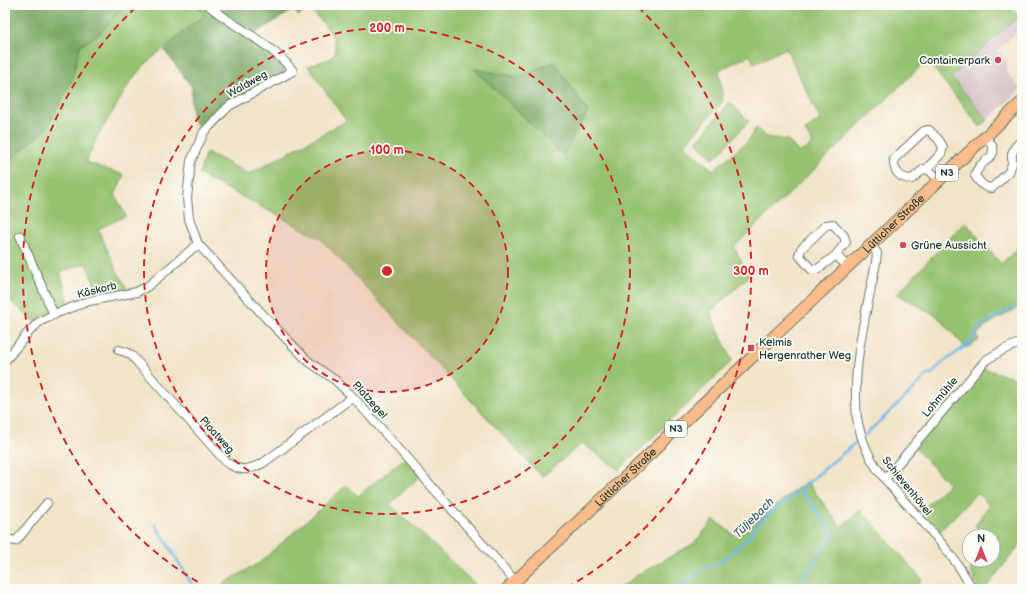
<svg xmlns="http://www.w3.org/2000/svg" width="1027" height="594" viewBox="0 0 1027 594" font-family="'Balsamiq Sans',sans-serif">
  <style>
    .industrial { fill: #d2bec3 }
    .green { fill: #95c270; stroke: #5a8052; fill-rule: evenodd }
    .forest { fill: #78a862; stroke: #4c724b }
    .lines { fill: none; stroke-linecap: round; stroke-linejoin: round }
    .stream { stroke: #75b7ea; stroke-width: 2.5 }
    .minor-casing { stroke: #687768; stroke-width: 10 }
    .major-casing { stroke: #687768; stroke-width: 13 }
    .minor { stroke: #fff; stroke-width: 8 }
    .major { stroke: #f9bc8a; stroke-width: 11 }
    .ring { fill: none; stroke: #d62828; stroke-width: 2; stroke-dasharray: 7 5 }
    .poi-dot { fill: #d1495b; stroke: #fdfcf7; stroke-width: 1.5 }
    .labels { text-anchor: middle; dominant-baseline: central; stroke-width: 3.5; stroke-linejoin: round; paint-order: stroke }
    .shield { fill: #fdfcf7; stroke: #62766e; stroke-width: 1 }
    .shield-label { font-size: 10px; font-weight: bold; fill: #1f3d34 }
    .poi-label { font-size: 11px; fill: #1f3d34; stroke: #fdfcf7; text-anchor: start }
    .street-label { font-size: 11px; fill: #1f3d34; stroke: #fdfcf7 }
    .water-label { font-size: 12px; font-style: italic; fill: #39626b; stroke: #fdfcf7 }
    .centre { fill: #d62828; stroke: #fdfcf7; stroke-width: 2 }
    .ring-label { font-size: 12px; text-anchor: middle; font-weight: bold; fill: #d62828; stroke: #fdfcf7; stroke-width: 3.5; stroke-linejoin: round; paint-order: stroke }
  </style>
  <rect width="100%" height="100%" fill="#fdfcf7"/>
  <filter id="ink" filterUnits="userSpaceOnUse"><feTurbulence type="fractalNoise" baseFrequency=".025" numOctaves="2"/><feDisplacementMap in="SourceGraphic" scale="8" xChannelSelector="R" yChannelSelector="G"/><feConvolveMatrix kernelMatrix="1 2 1 2 8 2 1 2 1" color-interpolation-filters="sRGB"/></filter>
  <filter id="wash" filterUnits="userSpaceOnUse"><feTurbulence type="fractalNoise" baseFrequency=".012" numOctaves="4" result="noise"/><feDisplacementMap in="SourceGraphic" scale="16" xChannelSelector="R" yChannelSelector="G"/><feGaussianBlur stdDeviation="0.9" result="paint"/><feColorMatrix in="noise" values="0 0 0 0 0 0 0 0 0 0 0 0 0 0 0 0 0 1.4 0 .05"/><feComposite in="paint" operator="in"/></filter>
  <g filter="url(#wash)">
    <rect width="100%" height="100%" fill="#f1e4c8"/>
    <path class="industrial" d="M1021,15L1022,16V30L1014,35L997,51L1007,62L1006,72L1021,89L988,120L951,77L1012,22Z"/>
    <path class="green" d="M126,5H195L204,13L201,19L192,24L143,66L131,81L96,139L86,162L124,175L115,195L126,216L98,229L116,269L128,290L99,296L86,263L60,272L70,305L35,322L5,296V165L9,161L71,82L80,46L99,34Z
      M312,5H1000L1021,15L1012,22L951,77L988,120L980,127L927,60L734,247L749,276L710,312L732,361L619,470L582,443L542,477L320,238L199,174L206,152L249,174L346,121L308,66L329,59L335,53C337,33 321,21 308,8ZM786,48L820,119L805,131L813,144L799,153L788,140L767,137L756,128L748,141L713,170L684,145L723,101L719,70L750,55L754,64ZM475,69L518,77L563,155Z
      M730,102L749,121L714,159L696,142Z
      M965,222L1001,264L1022,244V306C1011,312 981,325 977,336L979,340L966,348L937,316L897,294Z
      M983,368L1022,381V542L985,589H978L970,570L978,560H993V543L998,536L975,526L989,505L977,493L938,533L921,511L949,484L915,448Z
      M406,457L421,475L390,504L480,589H221L219,586L259,563L347,485L358,496Z
      M807,481L841,527L861,510L922,579L919,582L921,584L916,589H618L641,573L693,544L714,520L737,537Z"/>
    <path class="forest" d="M5,5H126L99,34L80,46L71,82L47,128L5,165Z
      M195,5H296L303,12L299,16L293,10L251,36L293,71L229,106L204,132L192,119L191,102L192,87L164,50L192,24L201,19L204,13Z
      M554,62L588,111L563,155L474,69L518,77Z"/>
    <g class="lines">
      <path class="stream" d="M864,436L911,392L928,374L933,373L941,364L971,342L977,329L998,315L1022,303
        M155,524L195,589
        M677,589L687,582L703,568L719,563L749,537L755,527L774,509L780,507L823,470L860,439
        M795,589L834,534L800,489"/>
    </g>
  </g>
  <g filter="url(#ink)">
    <g class="lines">
      <g class="minor-casing">
        <path id="minor" d="M208,5C235,28 271,43 293,71L229,106L204,132L191,161L187,198L189,219L198,244L266,318L308,361L335,380L353,397L515,581
          M986,137C1006,160 979,156 975,176C980,182 983,188 992,188L1009,172L1012,164V154L1015,147L1022,140
          M929,170V166L941,154L943,147L939,140L929,130L924,131L894,159C893,171 900,179 912,179L924,169L929,170L939,180
          M20,236L54,315
          M871,244L877,253L876,262C868,306 855,351 856,396C856,403 856,411 857,418C861,440 871,463 886,480C915,516 951,547 972,589
          M836,255L818,269H811L799,255L801,249L826,225L833,224L844,236L846,242L836,255L848,267
          M119,350L126,352L132,356L226,462C241,472 247,471 263,463L353,397
          M5,361L28,333L39,322L57,313L89,301L137,292L148,286L198,244
          M885,479L986,360L1005,349L1022,342
          M5,539L16,541L47,503"/>
      </g>
      <g class="major-casing">
        <g id="major">
          <path id="s1" d="M507,589L1022,102"/>
        </g>
      </g>
      <use href="#minor" class="minor"/>
      <use href="#major" class="major"/>
    </g>
  </g>
  <circle cx="387" cy="271" r="121" fill="#d62828" fill-opacity=".12"/>
  <g class="ring">
    <circle cx="387" cy="271" r="121"/>
    <circle cx="387" cy="271" r="243"/>
    <path d="M208 588A364 364 0 0 1 136 7M638 7A364 364 0 0 1 566 588"/>
  </g>
  <g class="poi-dot">
    <circle cx="998" cy="60" r="4"/>
    <circle cx="903" cy="245" r="4"/>
    <rect x="747" y="344" width="8" height="8" rx="2"/>
  </g>
  <g class="labels">
    <g class="shield">
      <rect x="936" y="165" width="22" height="16" rx="3"/>
      <rect x="665" y="421" width="22" height="16" rx="3"/>
    </g>
    <g class="shield-label">
      <text x="947" y="173">N3</text>
      <text x="676" y="429">N3</text>
    </g>
    <g class="poi-label">
      <text x="990" y="60" text-anchor="end">Containerpark</text>
      <text x="911" y="245">Grüne Aussicht</text>
      <text x="759" y="342">Kelmis<tspan x="759" dy="13">Hergenrather Weg</tspan></text>
    </g>
    <g class="street-label">
      <text transform="translate(247 84) rotate(-29)">Waldweg</text>
      <text stroke="none"><textPath href="#s1" startOffset="532">Lütticher Straße</textPath></text>
      <text transform="translate(97 290) rotate(-14)">Käskorb</text>
      <text transform="translate(940 397) rotate(-50)">Lohmühle</text>
      <text transform="translate(370 400) rotate(48)">Platzegel</text>
      <text transform="translate(217 435) rotate(48)">Plaatweg</text>
      <text stroke="none"><textPath href="#s1" startOffset="163">Lütticher Straße</textPath></text>
      <text transform="translate(907 486) rotate(51)">Schievenhövel</text>
    </g>
    <g class="water-label">
      <text transform="translate(754 518) rotate(-45)">Tüljebach</text>
    </g>
  </g>
  <circle cx="387" cy="271" r="6" class="centre"/>
  <g class="ring-label">
    <text x="387" y="32">200 m</text>
    <text x="387" y="154">100 m</text>
    <text x="751" y="275">300 m</text>
  </g>
  <rect width="1027" height="594" fill="none" stroke="#fdfcf7" stroke-width="20"/>
  <g transform="translate(981 548)"><circle r="19" fill="#fdfcf7" stroke="#a4b0a9"/>
  <path d="M0-3L7 15L0 10L-7 15Z" fill="#d1495b"/>
  <text y="-6" font-size="11" font-weight="bold" text-anchor="middle" fill="#1f3d34">N</text>
  </g>
</svg>
